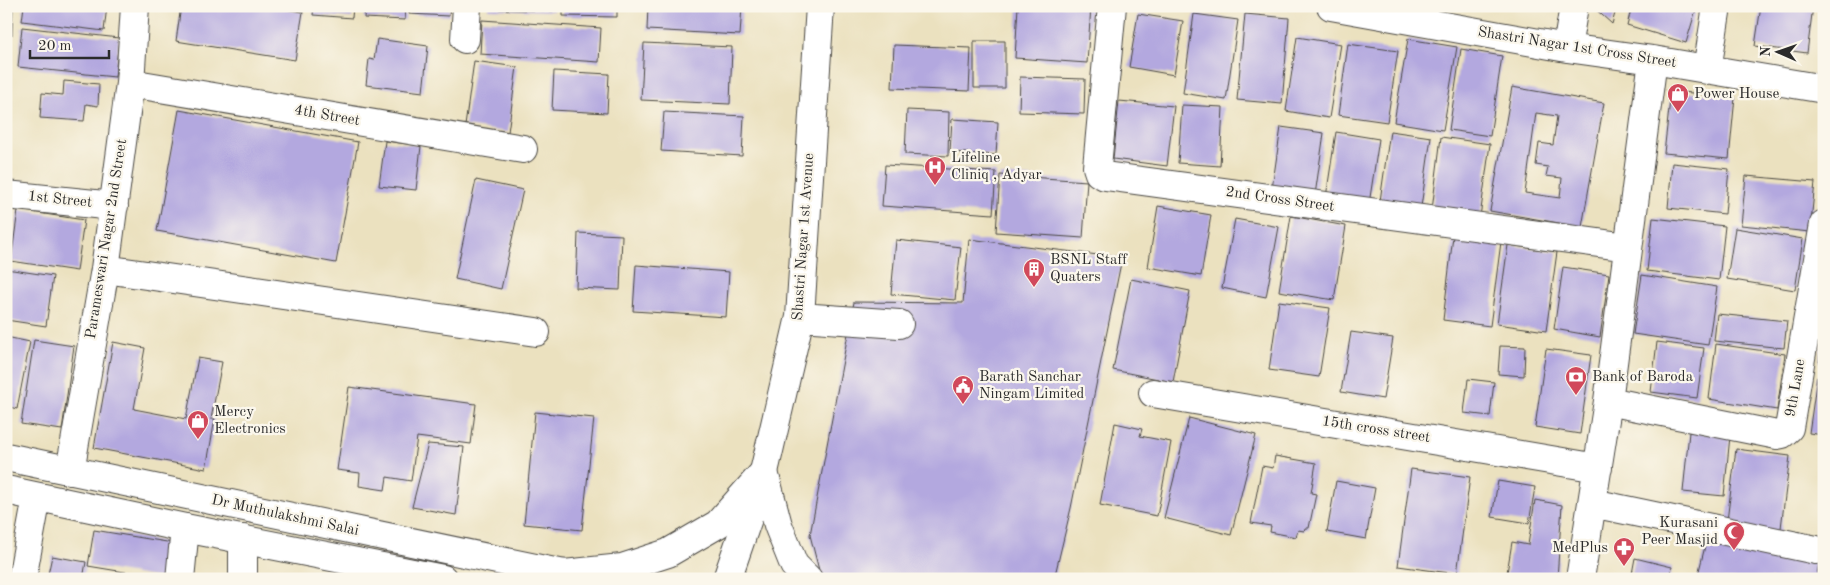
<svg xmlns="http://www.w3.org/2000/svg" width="1830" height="585" viewBox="0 0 1830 585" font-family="'Old Standard TT',serif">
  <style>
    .building { fill: #b3a8df; fill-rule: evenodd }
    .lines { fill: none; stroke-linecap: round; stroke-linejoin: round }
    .minor-casing { stroke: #484641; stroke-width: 30 }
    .major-casing { stroke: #484641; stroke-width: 30 }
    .minor { stroke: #fff; stroke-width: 28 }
    .major { stroke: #fff; stroke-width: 28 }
    .labels { text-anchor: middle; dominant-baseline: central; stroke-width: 4.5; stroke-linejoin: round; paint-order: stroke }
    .street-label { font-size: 15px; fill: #2b2b2b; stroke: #fbf7ec }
    .poi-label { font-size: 15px; fill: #2b2b2b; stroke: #fbf7ec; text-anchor: start }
  </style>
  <rect width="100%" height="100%" fill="#fbf7ec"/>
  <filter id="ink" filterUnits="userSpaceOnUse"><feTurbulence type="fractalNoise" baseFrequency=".02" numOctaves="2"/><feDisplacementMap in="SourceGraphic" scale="10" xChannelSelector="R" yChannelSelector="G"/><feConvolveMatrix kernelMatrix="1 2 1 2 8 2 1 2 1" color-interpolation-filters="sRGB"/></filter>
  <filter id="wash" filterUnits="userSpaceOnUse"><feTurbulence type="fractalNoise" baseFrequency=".0096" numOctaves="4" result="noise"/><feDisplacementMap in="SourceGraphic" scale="20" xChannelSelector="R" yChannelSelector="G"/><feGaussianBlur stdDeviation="1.12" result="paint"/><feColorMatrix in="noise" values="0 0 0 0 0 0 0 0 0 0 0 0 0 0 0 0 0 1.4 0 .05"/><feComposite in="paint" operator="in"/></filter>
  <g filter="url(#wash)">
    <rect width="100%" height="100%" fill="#ebe1bf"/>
    <g id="blocks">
      <path class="building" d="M6,6H13L12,35H6Z
        M24,6H107L104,31L22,21Z
        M181,6H265L303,12L295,60L176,41Z
        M314,6H353L352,18L313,15Z
        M365,6H406L405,20L364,18Z
        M410,6H450L449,16L409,14Z
        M489,6H553V11L489,9Z
        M563,6H617V17L563,16Z
        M648,6H742L740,35L647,30Z
        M1018,6H1091L1087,63L1015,58Z
        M1592,6H1617L1612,24Z
        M1632,6H1697L1686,43L1627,25Z
        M1761,6H1813L1807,53L1755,46Z
        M1138,14L1183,21L1174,75L1129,67Z
        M1194,14L1238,20L1226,100L1183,93Z
        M1245,14L1289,18L1282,104L1237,100Z
        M482,20L601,28L599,62L480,54Z
        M22,27L119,38L115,77L18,67Z
        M1297,37L1341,44L1329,118L1286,111Z
        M377,39L428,46L423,92L366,85L369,59L374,60Z
        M1408,39L1457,47L1443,130L1394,122Z
        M974,41H1005V88H974Z
        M1823,41H1824V61L1820,60Z
        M644,43L732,47L730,104L641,100Z
        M1348,44L1398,51L1387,122L1338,115Z
        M894,45L971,48L969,91L892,88Z
        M1461,49L1502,56L1490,136L1449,130Z
        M474,61L517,67L508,132L465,126Z
        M554,71L609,74L607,113L552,110Z
        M1020,77L1085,79L1084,114L1019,112Z
        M64,81L99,84L98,106L86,104L84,121L40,118L42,93L63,95Z
        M1512,87L1604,103L1582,227L1490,211ZM1536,113L1557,116L1553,145L1539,143L1536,165L1548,167L1546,176L1562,178L1560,198L1525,193Z
        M1671,91L1735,97L1729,159L1664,153Z
        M1119,101L1174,106L1167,166L1113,159Z
        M1182,105L1223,107L1220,166L1178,163Z
        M179,110L358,142L336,263L157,231Z
        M907,110L949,112L948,156L905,154Z
        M664,112L744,116L742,156L661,151Z
        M952,119L998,122L996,155L950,152Z
        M1281,127L1324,133L1315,195L1272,189Z
        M1390,131L1431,137L1421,207L1380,201Z
        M1336,132L1379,139L1369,204L1326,197Z
        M1441,137L1490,144L1480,217L1432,210Z
        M385,141L421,146L416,190L379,186Z
        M1672,163L1729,169L1725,214L1668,208Z
        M885,165L996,172L993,214L882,206Z
        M1000,175L1087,181L1083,238L996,232Z
        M1746,176L1815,182L1810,232L1741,225Z
        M476,180L523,190L501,289L455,279Z
        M1158,206L1211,215L1201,276L1148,267Z
        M18,210L84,220L77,271L11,261Z
        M1291,216L1346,226L1334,300L1279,291Z
        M1653,218L1725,226L1719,280L1647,271Z
        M1235,219L1279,227L1266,297L1222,288Z
        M1735,228L1803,239L1795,290L1727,279Z
        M578,233L622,235L620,290L576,288Z
        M1453,236L1501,242L1490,326L1443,320Z
        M969,239L1122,258L1071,508L1054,579L821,578L810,535L854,302L963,303Z
        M896,240L961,247L955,300L891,294Z
        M1508,245L1557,252L1546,331L1497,324Z
        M636,265L729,272L726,317L633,311Z
        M1563,267L1609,274L1600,337L1554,329Z
        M6,269L53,276L46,326L6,320Z
        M1642,275L1717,287L1708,345L1633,334Z
        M1131,279L1190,291L1173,382L1113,370Z
        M1279,301L1330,308L1319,377L1269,370Z
        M1717,314L1787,321L1784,348L1714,341Z
        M1351,332L1393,338L1383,399L1341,392Z
        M1823,334H1824V363L1819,362Z
        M6,337L30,342L17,409L6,406Z
        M34,340L74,346L62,430L21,424Z
        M113,342L145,348L134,409L186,419L198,358L222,362L211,419H215L206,469L94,448Z
        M1657,342L1704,348L1697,398L1651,392Z
        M1716,344L1785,354L1777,410L1709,399Z
        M1500,346L1525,347L1524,376L1498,374Z
        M1546,349L1591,355L1580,434L1535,427Z
        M1817,377L1824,378V435L1809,433Z
        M1468,379L1494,382L1490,416L1464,413Z
        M349,387L476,404L471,444L417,437L411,481L387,477L385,490L359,486L360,473L337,470Z
        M535,412L594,418L582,530L524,524Z
        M1189,418L1256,435L1231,535L1164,518Z
        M1115,423L1142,429L1140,436L1171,442L1157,516L1100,505Z
        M1689,432L1730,436L1724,496L1683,492Z
        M428,444L464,447L456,515L412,507Z
        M1736,449L1790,456L1780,536L1726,529Z
        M1275,456L1316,463L1311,493L1316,494L1309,528H1305L1304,531L1298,530L1296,537L1270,532L1271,526L1251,523L1262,466L1273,468Z
        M1411,469L1470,477L1457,574L1398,566Z
        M1336,481L1375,488L1366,539L1327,532Z
        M1498,481L1535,487L1529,523L1492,517Z
        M1535,500L1562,505L1557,579H1506L1512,542L1528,545Z
        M94,530L173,543L167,579L88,566Z
        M1707,538L1819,563L1816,579H1697Z
        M52,556L86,562L83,579H47Z
        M1635,558L1672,567L1670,579H1631Z"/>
    </g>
  </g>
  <g filter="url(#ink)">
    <use href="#blocks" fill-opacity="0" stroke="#484641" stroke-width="1"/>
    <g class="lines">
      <g class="minor-casing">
        <path id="minor" d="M1112,6L1097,167L1099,173L1105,176L1628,247
          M1331,6L1567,48L1653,60L1824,89
          M465,39L467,6
          M1567,48L1574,6
          M1707,70L1717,6
          M130,83L523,149
          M6,195L114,206
          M105,269L536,332
          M800,317L899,324
          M1153,393L1598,468
          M1608,401L1777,435L1782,434L1789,428L1824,224
          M70,471L105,269L130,83L135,6
          M1592,503L1816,550
          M22,579L37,497
          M180,579L185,528
          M243,579V539
          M727,579L764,472L800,317L820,6
          M1580,579L1608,401L1653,60"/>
      </g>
      <g class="major-casing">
        <path id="major" d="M6,457L564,574L622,568L668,553L718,524L764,472
          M764,472L778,525L794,565L808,579
          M6,490L185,528L443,579"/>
      </g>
      <use href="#minor" class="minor"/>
      <use href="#major" class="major"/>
    </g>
  </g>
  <defs>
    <g id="shop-pin" transform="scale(1.125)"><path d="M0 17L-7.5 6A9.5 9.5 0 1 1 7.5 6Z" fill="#d1495b" stroke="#fbf7ec"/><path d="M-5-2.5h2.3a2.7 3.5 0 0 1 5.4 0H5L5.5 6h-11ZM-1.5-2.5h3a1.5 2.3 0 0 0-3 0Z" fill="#fff"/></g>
    <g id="hospital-pin" transform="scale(1.125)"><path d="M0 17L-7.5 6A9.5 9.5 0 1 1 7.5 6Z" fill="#d1495b" stroke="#fbf7ec"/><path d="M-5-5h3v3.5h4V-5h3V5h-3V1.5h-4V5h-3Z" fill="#fff"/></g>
    <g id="building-pin" transform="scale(1.125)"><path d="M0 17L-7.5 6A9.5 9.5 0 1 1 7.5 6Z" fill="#d1495b" stroke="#fbf7ec"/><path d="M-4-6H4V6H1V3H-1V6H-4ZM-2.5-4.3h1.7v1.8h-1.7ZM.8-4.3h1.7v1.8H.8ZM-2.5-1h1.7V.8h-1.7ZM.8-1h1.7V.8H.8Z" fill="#fff"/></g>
    <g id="bank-pin" transform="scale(1.125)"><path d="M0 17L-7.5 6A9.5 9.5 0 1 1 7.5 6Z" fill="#d1495b" stroke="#fbf7ec"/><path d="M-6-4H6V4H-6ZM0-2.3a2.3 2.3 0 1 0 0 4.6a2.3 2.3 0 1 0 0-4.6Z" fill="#fff"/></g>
    <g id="civic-pin" transform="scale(1.125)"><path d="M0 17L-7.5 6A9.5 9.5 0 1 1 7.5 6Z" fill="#d1495b" stroke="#fbf7ec"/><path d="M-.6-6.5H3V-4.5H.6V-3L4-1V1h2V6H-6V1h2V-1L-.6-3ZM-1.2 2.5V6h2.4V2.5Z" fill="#fff"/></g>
    <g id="mosque-pin" transform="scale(1.125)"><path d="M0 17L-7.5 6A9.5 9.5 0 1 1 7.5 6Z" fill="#d1495b" stroke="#fbf7ec"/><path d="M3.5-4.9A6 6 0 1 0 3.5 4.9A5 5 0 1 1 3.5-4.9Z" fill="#fff"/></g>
    <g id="pharmacy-pin" transform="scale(1.125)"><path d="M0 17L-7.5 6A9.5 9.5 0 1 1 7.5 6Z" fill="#d1495b" stroke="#fbf7ec"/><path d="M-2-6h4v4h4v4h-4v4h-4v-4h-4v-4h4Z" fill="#fff"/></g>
  </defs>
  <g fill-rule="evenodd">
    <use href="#shop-pin" x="1678" y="94"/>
    <use href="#hospital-pin" x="935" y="167"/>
    <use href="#building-pin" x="1034" y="269"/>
    <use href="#bank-pin" x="1576" y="377"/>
    <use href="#civic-pin" x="963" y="386"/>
    <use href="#shop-pin" x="198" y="421"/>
    <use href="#mosque-pin" x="1734" y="532"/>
    <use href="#pharmacy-pin" x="1624" y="548"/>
  </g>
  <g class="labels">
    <g class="street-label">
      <text transform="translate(1577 48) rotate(9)">Shastri Nagar 1st Cross Street</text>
      <text transform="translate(327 116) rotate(10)">4th Street</text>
      <text transform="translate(60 200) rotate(6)">1st Street</text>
      <text transform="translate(1280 200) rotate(8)">2nd Cross Street</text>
      <text transform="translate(804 237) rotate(-86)">Shastri Nagar 1st Avenue</text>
      <text transform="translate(107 239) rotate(-81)">Parameswari Nagar 2nd Street</text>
      <text transform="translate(1796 388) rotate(-80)">9th Lane</text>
      <text transform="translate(1376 430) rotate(9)">15th cross street</text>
      <text transform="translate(285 516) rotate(12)">Dr Muthulakshmi Salai</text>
    </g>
    <g class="poi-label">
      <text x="1694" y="94">Power House</text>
      <text x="951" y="158">Lifeline<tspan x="951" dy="17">Cliniq , Adyar</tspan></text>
      <text x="1050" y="260">BSNL Staff<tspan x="1050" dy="17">Quaters</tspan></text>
      <text x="979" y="377">Barath Sanchar<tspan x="979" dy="17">Ningam Limited</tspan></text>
      <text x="1592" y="377">Bank of Baroda</text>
      <text x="214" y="412">Mercy<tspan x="214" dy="17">Electronics</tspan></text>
      <text x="1718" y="523" text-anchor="end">Kurasani<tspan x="1718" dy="17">Peer Masjid</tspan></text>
      <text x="1608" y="548" text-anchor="end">MedPlus</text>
    </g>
  </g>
  <rect width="1830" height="585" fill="none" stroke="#fbf7ec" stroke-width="25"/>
  <g transform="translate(1778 52) rotate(272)" stroke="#fbf7ec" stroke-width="4" paint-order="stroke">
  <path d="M0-4L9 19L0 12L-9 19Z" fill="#2b2b2b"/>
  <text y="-8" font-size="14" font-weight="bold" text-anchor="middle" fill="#2b2b2b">N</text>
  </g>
  <path d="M30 50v8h79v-8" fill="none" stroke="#2b2b2b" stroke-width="2.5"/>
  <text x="38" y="50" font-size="15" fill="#2b2b2b" stroke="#fbf7ec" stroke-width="4" paint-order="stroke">20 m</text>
</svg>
